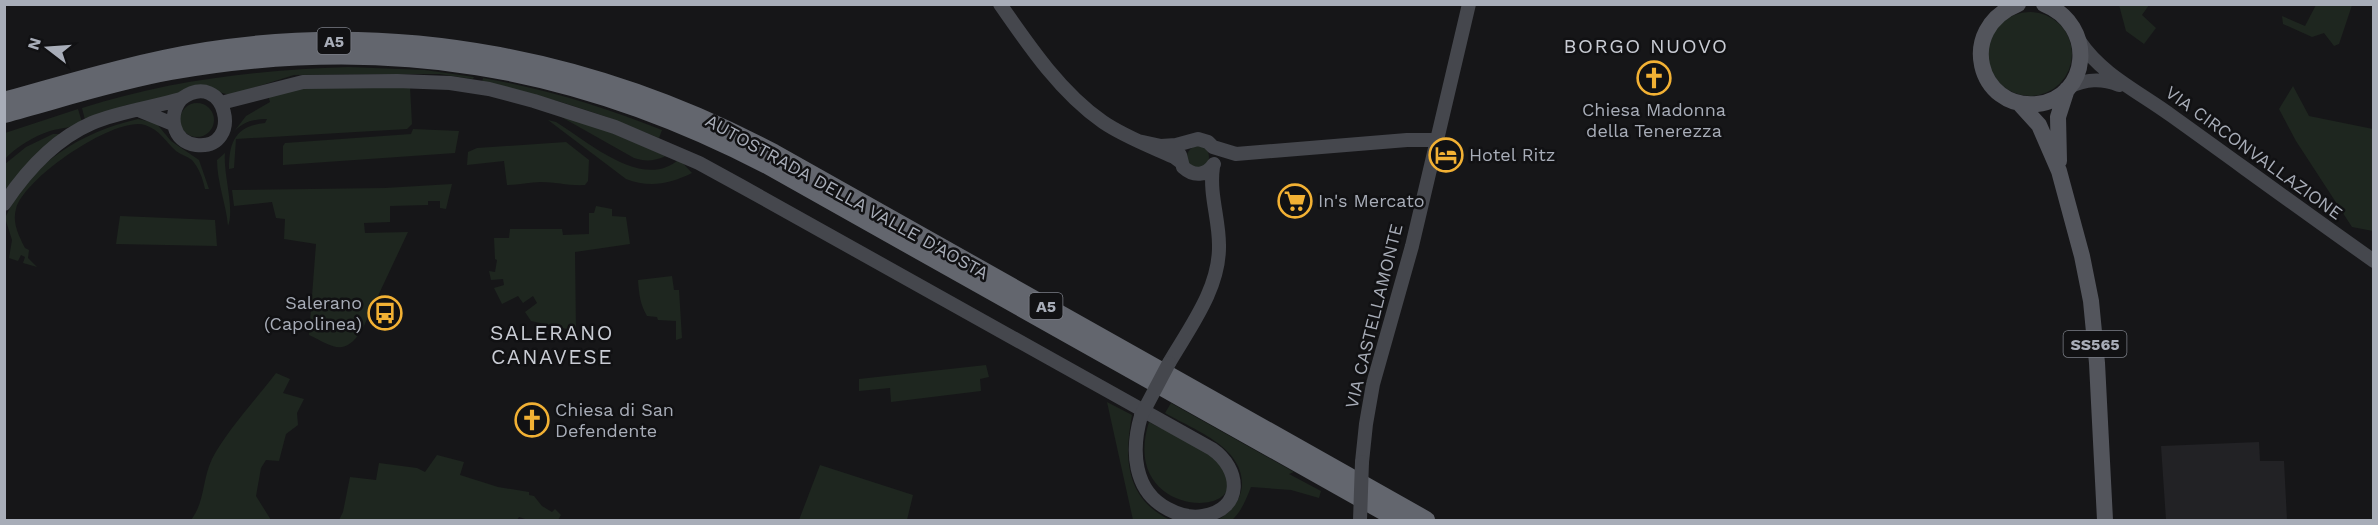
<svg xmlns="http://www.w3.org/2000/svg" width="2378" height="525" viewBox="0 0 2378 525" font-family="'Work Sans',sans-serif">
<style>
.built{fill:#222225}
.green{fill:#1e261f}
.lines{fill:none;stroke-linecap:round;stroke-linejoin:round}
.secondary{stroke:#45474d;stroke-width:14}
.primary{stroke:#53555c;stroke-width:16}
.highway{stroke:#63666e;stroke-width:18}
.secondary-bridge{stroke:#45474d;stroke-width:14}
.labels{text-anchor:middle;stroke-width:5;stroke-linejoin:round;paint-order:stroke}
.shield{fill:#111113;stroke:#7b7e86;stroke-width:1.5}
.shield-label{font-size:16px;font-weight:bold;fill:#a8adb8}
.poi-label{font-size:18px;fill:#a8adb8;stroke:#111113;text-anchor:start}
.street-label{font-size:18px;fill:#a8adb8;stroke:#111113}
.neighbourhood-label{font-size:20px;letter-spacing:1.5px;fill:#c9ccd4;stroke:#111113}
.quarter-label{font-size:21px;letter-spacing:1.5px;fill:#c9ccd4;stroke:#111113}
</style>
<rect width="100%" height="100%" fill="#161618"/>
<path class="built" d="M2259,442l1,19h24l3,59h-121l-5,-74z"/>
<path class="green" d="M2119,5h30l-7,10 14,13 -12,16 -18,-13z
M2316,5h36l-13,39 -5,2 -10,-13 -12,4 -29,-13 -1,-8 23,10z
M1988 54a42 42 0 1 1 84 0a42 42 0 1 1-84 0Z
M348,67l77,3 49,7 -1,2 -34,-5h-35l-110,1 -64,20 -27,-7 -11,-1 -19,10 -47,8 -41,15 -3,-12c87,-28 175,-38 266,-41z
M483,78c63,11 121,29 179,52l-3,8 -52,-21 -46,-15 -79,-20z
M2293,86l16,30 64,13v102l-21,-4 -56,-86 -17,-32z
M305,87h105l2,37 -5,5 -171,10 -2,29 -5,1c0,-28 7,-43 36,-46l2,-4c-14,0 -25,3 -34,14l13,-17 24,-14 -2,-7z
M180 120a17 17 0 1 1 34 0a17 17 0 1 1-34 0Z
M78,109l4,13c-13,7 -19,5 -32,9 -16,5 -34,16 -45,28v-26z
M556,114l33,9 77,33c-12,5 -20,6 -32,2z
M138,119l18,4 15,18 28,19 10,29h-4c-2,-10 -6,-21 -13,-29 -5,-4 -11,-5 -16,-9 -11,-10 -16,-21 -31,-26 -30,-9 -121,53 -129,84 -4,14 3,27 9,39l4,2 -1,8 9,9 -14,-4 2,-6 -4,-2 -3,6 -9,-3 3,-18 -7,-22c25,-55 76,-86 133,-99z
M548,120l8,2c31,19 88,70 123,37l13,14c-22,11 -43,15 -66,6z
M413,129l46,2 -4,22 -172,12v-19l2,-3 126,-9z
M53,134h8l-26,21 -30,37v-28l21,-17z
M566,142l23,18 -1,21 -3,4c-16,1 -29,-3 -44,-3 -11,0 -23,3 -34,3l-3,-24 -37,4 1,-13 9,-4z
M1187 157a11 11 0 1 1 22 0a11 11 0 1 1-22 0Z
M225,153c-2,21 10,55 3,73 -2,-22 -11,-44 -11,-66z
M452,184l-6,25 -6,-1v-7h-12v4l-38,1v16l-26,1 1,10 43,-1 -46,98c-18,27 -28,17 -53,5l7,-91 -32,-5 1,-20 -9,-1 -4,-16 -38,4 -2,-16 153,-2z
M596,206l16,3v7l14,1 4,27 -55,8 1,79 -45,-10 -6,-9 12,-9 -4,-7 -10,7 -5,-7 -16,8 -8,-16 10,-3 -1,-6 -12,1 -2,-9 6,1 2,-12 -2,-1 -1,-21h15l1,-9h52l1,6 26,-1v-21h5z
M120,216l95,4 2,26 -101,-2z
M672,276l2,14h5l3,48 -6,2v-19l-18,-1 -1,-3 -10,-1c-7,-12 -8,-22 -9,-36z
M986,365l3,12 -9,2 1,12 -90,11 -1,-14 -31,3v-12z
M276,373l14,6 -7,14 21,6 -7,14 1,12 -12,9 -7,27 -13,-1 -5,8 -5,28 15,24h-80c14,-18 11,-40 21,-61 13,-26 45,-61 64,-86z
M1107,402l25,13c-8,43 -7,83 38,105h-37z
M1171,403l123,69 -5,2 32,17 -2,7 -28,-8 -40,-3c-5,12 -9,24 -19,33h-14c13,-9 24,-20 24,-37 0,-37 -50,-54 -77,-70z
M1149,422c18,10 55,25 68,39 54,59 -101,64 -68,-39z
M437,455l27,7 -4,13 38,12 31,5v3l5,1 8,10 10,6 3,-3 6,6 -3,5h-30l-9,-3 -2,3h-178l4,-8 7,-35 26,3 3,-17 38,5 8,4z
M820,465l93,30 -6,25h-108z"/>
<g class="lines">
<path class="secondary" d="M1000,4c29,42 61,89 103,118 22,15 47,24 71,35l8,6
M2080,42c22,33 61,51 92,74 67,48 134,97 202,145
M2069,87c17,-8 32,-9 50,-2
M221,103l82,-21 94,-1 53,2 39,6 45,12 81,26 84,36 42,23 471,263c29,20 32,60 -9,67 -12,2 -24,-1 -35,-7 -35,-18 -37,-59 -27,-93
M141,111l32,13
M1138,141l23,5 15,-1 22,-6 10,3 5,5 23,7 171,-14h29
M1180,155l3,12c11,10 23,9 31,-3
M4,204c22,-33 51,-65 88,-81 26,-11 62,-16 89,-24 45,-33 64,52 15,46 -24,-3 -28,-30 -15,-46
M1169,363c21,-36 51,-75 50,-118 0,-27 -10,-51 -6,-78
M1362,462l4,-38 7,-40 39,-138 57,-242"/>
<path class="primary" d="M2018,4c-62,25 -40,106 19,100 53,-6 60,-79 7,-100
M2019,103l20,22 20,46 23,85 9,45 6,62 8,157
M2059,161l-1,-44 9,-28"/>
<path class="highway" d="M4,101c68,-19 134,-39 203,-50 196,-31 393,10 567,102l652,367
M4,114c56,-15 111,-33 167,-43 214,-38 404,-6 596,94l632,355"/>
<path class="secondary-bridge" d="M1141,416l28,-53
M1360,520l2,-58"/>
</g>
<defs>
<g id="church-ring" transform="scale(1.725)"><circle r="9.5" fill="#111113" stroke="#f2b134" stroke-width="1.5"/><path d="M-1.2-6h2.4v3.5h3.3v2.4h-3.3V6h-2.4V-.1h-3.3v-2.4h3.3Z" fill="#f2b134"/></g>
<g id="hotel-ring" transform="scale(1.725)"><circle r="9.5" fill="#111113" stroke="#f2b134" stroke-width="1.5"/><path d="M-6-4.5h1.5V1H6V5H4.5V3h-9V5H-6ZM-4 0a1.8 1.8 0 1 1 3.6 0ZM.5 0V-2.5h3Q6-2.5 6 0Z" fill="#f2b134"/></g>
<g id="supermarket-ring" transform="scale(1.725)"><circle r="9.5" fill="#111113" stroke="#f2b134" stroke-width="1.5"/><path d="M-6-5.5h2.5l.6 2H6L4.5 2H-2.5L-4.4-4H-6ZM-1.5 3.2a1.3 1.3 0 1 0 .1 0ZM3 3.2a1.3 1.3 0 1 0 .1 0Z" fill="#f2b134"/></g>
<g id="bus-ring" transform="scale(1.725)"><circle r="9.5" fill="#111113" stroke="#f2b134" stroke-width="1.5"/><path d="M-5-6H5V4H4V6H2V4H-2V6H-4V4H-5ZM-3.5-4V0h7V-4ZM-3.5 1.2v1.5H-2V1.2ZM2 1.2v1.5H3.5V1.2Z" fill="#f2b134"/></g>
</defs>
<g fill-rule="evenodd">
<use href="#church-ring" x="1654" y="78"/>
<use href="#hotel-ring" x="1446" y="155"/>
<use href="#supermarket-ring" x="1295" y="201"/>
<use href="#bus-ring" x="385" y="313"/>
<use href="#church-ring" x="532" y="420"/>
</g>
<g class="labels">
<g class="shield">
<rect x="317.5" y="28" width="33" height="26" rx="4.5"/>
<rect x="1029.5" y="293" width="33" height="26" rx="4.5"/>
<rect x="2063.5" y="331" width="63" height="26" rx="4.5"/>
</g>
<g class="shield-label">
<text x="334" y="47">A5</text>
<text x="1046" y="312">A5</text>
<text x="2095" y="350">SS565</text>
</g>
<g class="poi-label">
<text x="1654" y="116" text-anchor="middle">Chiesa Madonna<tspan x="1654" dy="21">della Tenerezza</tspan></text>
<text x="1469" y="161">Hotel Ritz</text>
<text x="1318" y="207">In's Mercato</text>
<text x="362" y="309" text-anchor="end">Salerano<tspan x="362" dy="21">(Capolinea)</tspan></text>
<text x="555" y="416">Chiesa di San<tspan x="555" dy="21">Defendente</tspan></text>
</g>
<g class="street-label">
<text transform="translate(2254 153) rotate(36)" y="6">VIA CIRCONVALLAZIONE</text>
<text transform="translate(847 197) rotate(29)" y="6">AUTOSTRADA DELLA VALLE D'AOSTA</text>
<text transform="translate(1374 316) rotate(-76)" y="6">VIA CASTELLAMONTE</text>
</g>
<g class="neighbourhood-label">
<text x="1646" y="53">BORGO NUOVO</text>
</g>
<g class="quarter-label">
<text x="552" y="340">SALERANO<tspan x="552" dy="24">CANAVESE</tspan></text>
</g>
</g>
<rect width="2378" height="525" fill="none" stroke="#a8adb8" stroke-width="12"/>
<g transform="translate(48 48) rotate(287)" stroke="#111113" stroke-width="4.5" paint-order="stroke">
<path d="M0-4.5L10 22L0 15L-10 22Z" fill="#a8adb8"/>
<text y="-9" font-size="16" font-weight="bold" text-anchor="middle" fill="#a8adb8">N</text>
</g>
</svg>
